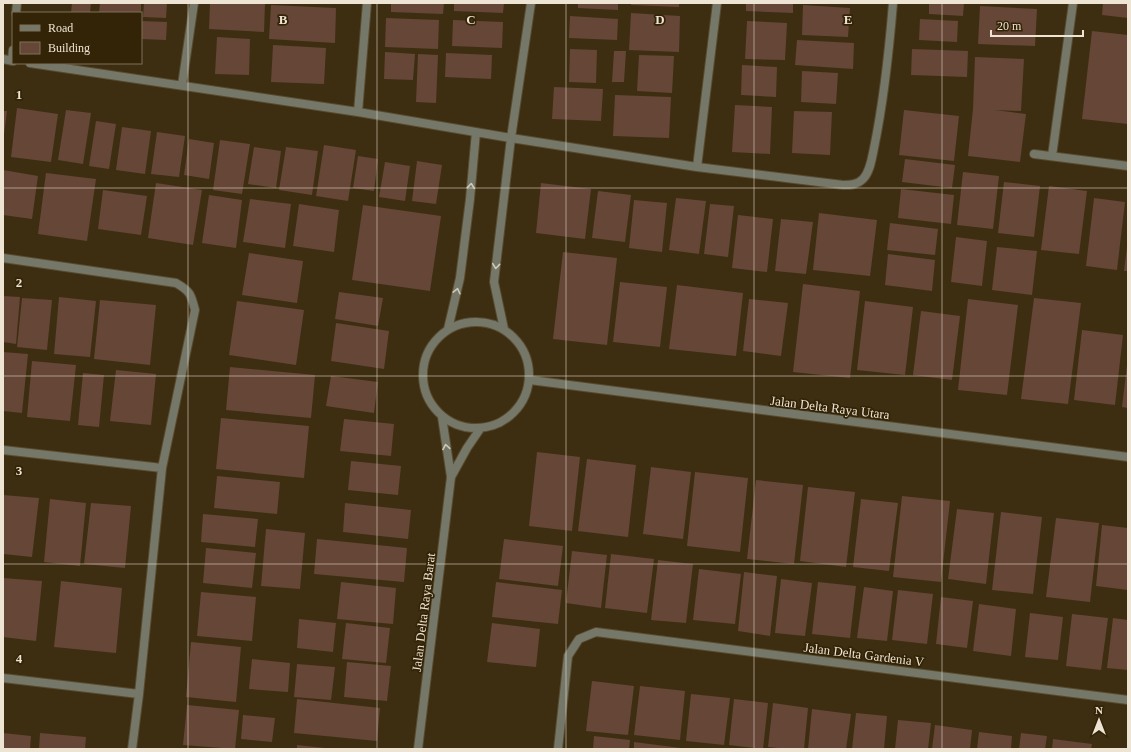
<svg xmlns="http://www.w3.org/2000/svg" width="1131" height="752" viewBox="0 0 1131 752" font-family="'Times New Roman',serif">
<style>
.building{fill:#654637}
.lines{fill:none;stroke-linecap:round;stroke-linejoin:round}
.minor-casing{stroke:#594b30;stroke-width:10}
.minor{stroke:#757869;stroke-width:8}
.oneway{stroke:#d0c9b9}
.grid{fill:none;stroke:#eee4d4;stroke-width:1;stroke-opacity:0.55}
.labels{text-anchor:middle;stroke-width:3.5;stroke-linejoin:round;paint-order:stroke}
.street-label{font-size:13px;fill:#eee4d4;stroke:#332407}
.grid-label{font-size:13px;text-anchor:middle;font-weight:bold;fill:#eee4d4;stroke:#332407;stroke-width:3.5;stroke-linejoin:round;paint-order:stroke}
</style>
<rect width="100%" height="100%" fill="#3d2e11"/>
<path class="building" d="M72,3h19l-1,10h-19z
M100,3h41v10h-42z
M144,3h23l-1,15 -23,-1z
M210,3l55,1 -1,28 -55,-3z
M391,3h53l-1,11 -52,-2z
M454,3h50l-1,10 -49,-2z
M578,3h40v7l-40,-2z
M631,3h48v4l-48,-2z
M746,3h47v10l-47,-2z
M929,3h35l-1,13 -34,-2z
M1103,3h25v15l-26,-3z
M271,5l65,3 -1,35 -66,-4z
M803,5l47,3 -2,29 -46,-2z
M980,6l57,3 -2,37 -57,-2z
M631,13l49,3 -1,36 -50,-2z
M570,16l48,3 -1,21 -48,-2z
M386,18l53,2 -1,29 -53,-2z
M920,19l38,2 -1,21 -38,-2z
M453,20l50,2 -1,26 -50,-2z
M141,21l26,1 -1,18 -25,-1z
M747,21l40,2 -2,37 -40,-1z
M1092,31l36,4v89l-46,-5z
M217,37l33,2 -1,36 -34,-1z
M797,40l57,3 -1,26 -58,-4z
M273,45l53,3 -2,36 -53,-2z
M570,49l27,1 -1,33 -27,-1z
M912,49l56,2 -1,26 -56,-2z
M614,51h12l-2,31h-12z
M385,52l30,2 -2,26 -29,-1z
M446,53l46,2 -1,24 -46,-2z
M418,54l20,1 -2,48 -20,-1z
M639,55l35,1 -2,37 -35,-2z
M975,57l49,2 -3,52 -26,-1 31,4 -6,48 -52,-6 5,-47z
M742,65l35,2 -1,30 -35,-2z
M802,71l36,2 -2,31 -35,-2z
M554,87l49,2 -2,32 -49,-2z
M615,95l56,2 -2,41 -56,-2z
M735,105l37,2 -2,47 -38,-2z
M17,108l41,6 -7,48 -40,-5z
M66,110l25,3 -8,51 -25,-4z
M904,110l55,6 -5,45 -55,-6z
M3,111h4l-3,23h-1z
M794,111l38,1 -2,43 -38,-2z
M96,121l20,3 -7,45 -20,-3z
M122,127l29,4 -6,43 -29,-4z
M157,132l28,4 -6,41 -28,-3z
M189,139l25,4 -5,36 -25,-4z
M220,140l30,4 -8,50 -29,-4z
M324,145l32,5 -8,51 -32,-5z
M254,147l27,4 -5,37 -28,-4z
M286,147l32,4 -6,44 -33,-5z
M358,156l20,3 -4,32 -21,-3z
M905,159l50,6 -3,23 -50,-6z
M417,161l25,4 -6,39 -24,-3z
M385,162l25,4 -5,35 -26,-4z
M3,170l35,6 -6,43 -29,-4z
M963,172l36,4 -6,53 -36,-4z
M46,173l50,6 -9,62 -49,-7z
M1004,182l36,4 -6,51 -36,-4z
M156,183l46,7 -9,55 -45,-7z
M541,183l50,6 -6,50 -49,-6z
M1049,186l38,5 -8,63 -38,-4z
M901,189l53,6 -3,29 -53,-6z
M103,190l44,6 -6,39 -43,-6z
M598,191l33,4 -6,47 -33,-4z
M209,195l33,5 -6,48 -34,-5z
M676,198l30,3 -7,53 -30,-4z
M1094,198l31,4 -8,68 -31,-4z
M250,199l41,5 -6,44 -42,-6z
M634,200l33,3 -5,49 -33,-4z
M299,204l40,6 -5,42 -41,-6z
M710,204l24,2 -6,51 -24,-3z
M363,205l78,11 -11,75 -78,-11z
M819,213l58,7 -7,56 -57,-6z
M738,215l35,4 -6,53 -35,-4z
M781,219l32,3 -7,52 -31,-3z
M890,223l48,6 -3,26 -48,-5z
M956,237l31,4 -5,45 -31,-4z
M997,247l40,4 -5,44 -40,-5z
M1127,247h1v24h-4z
M563,252l54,6 -10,87 -54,-6z
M249,253l54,8 -6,42 -55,-8z
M888,254l47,6 -3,31 -47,-6z
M620,282l47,5 -7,60 -47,-5z
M803,284l57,7 -10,87 -57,-6z
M677,285l66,8 -7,63 -67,-7z
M339,292l44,6 -5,28 -43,-7z
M3,296l17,1 -4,47 -13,-2z
M59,297l37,4 -6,56 -36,-3z
M22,298l30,2 -5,50 -30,-3z
M1034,298l47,5 -13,101 -47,-5z
M749,299l39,4 -7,53 -38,-5z
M968,299l50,6 -11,90 -49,-5z
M100,300l56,5 -6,60 -56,-6z
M237,301l67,9 -8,55 -67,-10z
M865,301l48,6 -8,68 -48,-5z
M921,311l39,5 -8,64 -39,-5z
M336,323l53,8 -5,38 -53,-8z
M1082,330l41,5 -8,70 -41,-5z
M3,352l25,2 -6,59 -19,-2z
M32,361l44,4 -6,56 -43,-4z
M1127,365h1v43l-6,-1z
M230,367l85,8 -4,43 -85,-8z
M116,370l40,4 -5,51 -41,-4z
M83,373l21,2 -5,52 -21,-2z
M331,376l47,6 -4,31 -48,-7z
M221,418l88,8 -5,52 -88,-9z
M344,419l50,5 -3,32 -51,-5z
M537,452l43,5 -8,74 -43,-5z
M587,459l49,6 -8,72 -50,-6z
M351,461l50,5 -3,29 -50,-5z
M651,467l40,5 -8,67 -40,-5z
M695,472l53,6 -8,74 -53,-6z
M217,476l63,6 -3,32 -63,-6z
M756,480l47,5 -9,79 -47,-5z
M808,487l47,5 -9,75 -46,-6z
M3,495l36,3 -7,59 -29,-3z
M902,496l48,5 -9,81 -48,-5z
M50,499l36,4 -6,63 -36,-4z
M861,499l37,4 -9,68 -36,-4z
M91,503l40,3 -6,62 -41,-4z
M345,503l66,7 -3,29 -65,-7z
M957,509l37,4 -8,71 -38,-5z
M1001,512l41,5 -9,77 -41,-4z
M203,514l55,5 -3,28 -54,-5z
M1056,518l43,5 -9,79 -44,-5z
M1102,525l26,3v62l-32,-4z
M266,529l39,4 -5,56 -39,-3z
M317,539l90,9 -3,34 -90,-8z
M504,539l59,7 -5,40 -59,-7z
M206,548l50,5 -4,35 -49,-5z
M572,551l35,4 -6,53 -35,-5z
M611,554l43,5 -7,54 -42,-5z
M658,560l35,4 -7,59 -35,-3z
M699,569l42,5 -6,50 -42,-4z
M744,572l33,4 -7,60 -32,-5z
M3,578l39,3 -6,60 -33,-4z
M781,579l31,4 -7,53 -30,-3z
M61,581l61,7 -6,65 -62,-6z
M341,582l55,6 -3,36 -56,-5z
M496,582l66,8 -4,34 -66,-7z
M818,582l38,4 -6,52 -38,-4z
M864,587l29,4 -6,50 -30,-3z
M898,590l35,4 -6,50 -35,-4z
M201,592l55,5 -4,44 -55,-5z
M941,597l32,4 -6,47 -31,-4z
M979,604l37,5 -5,47 -38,-5z
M1030,613l33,4 -5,43 -33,-3z
M1072,614l36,4 -7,52 -35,-4z
M1113,618l15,2v50l-21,-2z
M299,619l37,4 -3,29 -36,-4z
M346,623l44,5 -4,35 -44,-4z
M492,623l48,6 -4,38 -49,-5z
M191,642l50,5 -5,55 -50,-5z
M252,659l38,4 -2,29 -39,-3z
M347,662l44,4 -4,35 -43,-4z
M297,664l38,3 -4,33 -37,-3z
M592,681l42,5 -6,49 -42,-4z
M640,686l45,5 -5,49 -46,-5z
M691,694l39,4 -6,47 -38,-4z
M297,699l83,9 -3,33 -83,-8z
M734,699l34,4 -5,46 -34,-4z
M773,703l35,5 -4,41h-17l-19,-2z
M187,705l52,5 -4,39 -52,-4z
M812,709l39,5 -5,35h-38z
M856,713l31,3 -3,33h-32z
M243,715l32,3 -3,24 -31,-3z
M898,720l33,3 -3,26h-33z
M935,725l37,5 -2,19h-38z
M979,732l33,4 -1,13h-34z
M3,733l28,3 -1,13h-27z
M40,733l46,4 -1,12h-46z
M1021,733l26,3 -2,13h-26z
M594,736l36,4 -1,9h-36z
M1053,739l39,5 -1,5h-39z
M634,742l47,6v1h-47z
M297,745l28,3v1h-28z"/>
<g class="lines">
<g class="minor-casing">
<path id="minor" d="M16,13l1,-10
M3,59l10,2
M12,60l1,-10
M30,63l328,49 153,26 186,29 146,18c7,0 14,0 20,-6 7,-7 9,-21 11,-31 10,-48 15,-96 19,-145
M182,85l12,-82
M358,112l9,-109
M1034,154l94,12
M1052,156l21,-153
M697,167l20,-164
M3,258l173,25c14,8 15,11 19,27l-33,158 -23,226 -7,55
M423 375a53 53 0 1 1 106 0a53 53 0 1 1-106 0Z
M448,329l12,-51 10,-79 6,-67
M504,329l-10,-47 17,-144 20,-135
M530,380l598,77
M3,450l159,18
M451,477l16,-29 13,-19
M3,678l136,16
M418,749l33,-272 -9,-60
M558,749l10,-93 11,-17 17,-7 532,68"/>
</g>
<use href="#minor" class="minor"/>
</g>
<defs><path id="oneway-chevron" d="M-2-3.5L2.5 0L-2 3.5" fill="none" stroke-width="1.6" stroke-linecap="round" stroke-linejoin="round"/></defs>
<g class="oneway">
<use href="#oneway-chevron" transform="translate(471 186) rotate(-84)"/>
<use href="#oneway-chevron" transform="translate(496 266) rotate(96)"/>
<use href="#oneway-chevron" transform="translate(457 291) rotate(-77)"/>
<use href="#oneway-chevron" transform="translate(446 447) rotate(-99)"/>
</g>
<path class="grid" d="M188,3v746M377,3v746M566,3v746M754,3v746M942,3v746M3,188h1125M3,376h1125M3,564h1125"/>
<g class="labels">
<g class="street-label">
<text transform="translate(830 407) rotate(7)" y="5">Jalan Delta Raya Utara</text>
<text transform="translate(423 612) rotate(-83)" y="5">Jalan Delta Raya Barat</text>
<text transform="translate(864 654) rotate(7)" y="5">Jalan Delta Gardenia V</text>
</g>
</g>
<g class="grid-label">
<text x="283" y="24">B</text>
<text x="471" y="24">C</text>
<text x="660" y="24">D</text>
<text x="848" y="24">E</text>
<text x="19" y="99">1</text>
<text x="19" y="287">2</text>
<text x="19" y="475">3</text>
<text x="19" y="663">4</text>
</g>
<rect width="1131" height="752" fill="none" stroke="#eee4d4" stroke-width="8"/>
<rect x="12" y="12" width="130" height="52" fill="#332407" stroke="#7e7159"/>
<rect x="20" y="25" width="20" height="6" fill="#757869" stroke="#7e7159"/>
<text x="48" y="32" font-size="12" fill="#eee4d4">Road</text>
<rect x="20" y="42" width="20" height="12" fill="#654637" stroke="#7e7159"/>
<text x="48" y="52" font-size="12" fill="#eee4d4">Building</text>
<g transform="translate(1099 720)" stroke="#332407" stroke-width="3" paint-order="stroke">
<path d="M0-3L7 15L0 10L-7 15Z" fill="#eee4d4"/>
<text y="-6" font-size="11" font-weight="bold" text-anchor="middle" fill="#eee4d4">N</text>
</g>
<path d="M991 30v6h92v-6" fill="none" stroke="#eee4d4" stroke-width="2"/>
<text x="997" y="30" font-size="12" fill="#eee4d4" stroke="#332407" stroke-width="3" paint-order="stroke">20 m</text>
</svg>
